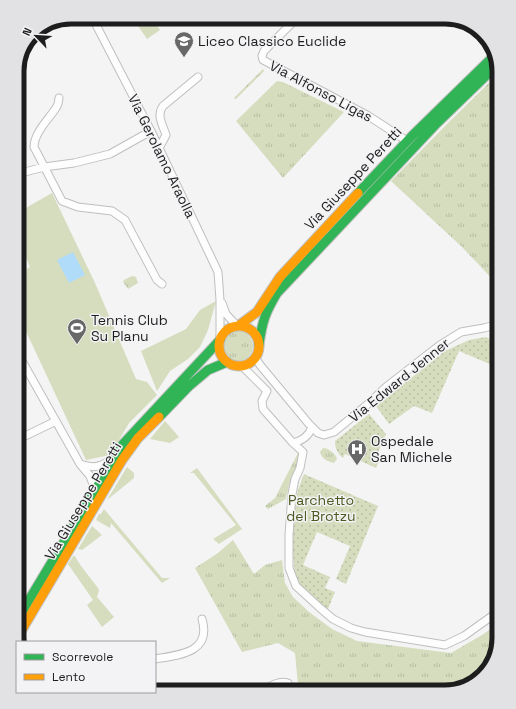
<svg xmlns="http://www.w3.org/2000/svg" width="516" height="709" viewBox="0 0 516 709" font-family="'Space Grotesk',sans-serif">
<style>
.grass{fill:url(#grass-tufts)}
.park{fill:url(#park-dots)}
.garden{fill:#d5ddbe}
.water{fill:#b0dcf9}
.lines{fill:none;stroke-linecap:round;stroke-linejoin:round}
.street-casing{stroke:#bfbfbf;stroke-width:9}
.fast-casing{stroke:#bfbfbf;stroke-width:11}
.slow-casing{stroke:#bfbfbf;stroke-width:11}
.street{stroke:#fdfdfd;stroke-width:7}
.fast{stroke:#30b455;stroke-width:9}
.slow{stroke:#ff9f0a;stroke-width:9}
.labels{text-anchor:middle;stroke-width:3;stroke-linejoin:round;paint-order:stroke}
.poi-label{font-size:14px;fill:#1d1d1e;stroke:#f3f3f5;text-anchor:start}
.street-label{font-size:14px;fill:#1d1d1e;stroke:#f3f3f5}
.park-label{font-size:14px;fill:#4c591f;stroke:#f3f3f5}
.rim{fill:none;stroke:#1d1d1e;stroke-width:5}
</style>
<defs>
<pattern id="grass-tufts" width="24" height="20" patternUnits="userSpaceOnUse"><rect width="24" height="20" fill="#d5ddbe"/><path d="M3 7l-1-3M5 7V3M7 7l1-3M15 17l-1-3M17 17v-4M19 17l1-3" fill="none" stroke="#b6bda3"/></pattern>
<pattern id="park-dots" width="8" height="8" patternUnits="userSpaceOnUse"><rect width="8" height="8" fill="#d5ddbe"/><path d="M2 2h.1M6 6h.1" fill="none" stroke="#b6bda3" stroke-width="1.8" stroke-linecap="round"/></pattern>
</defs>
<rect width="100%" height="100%" fill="#f4f4f4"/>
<path class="grass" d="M268,17h19l-8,9z
M263,69l1,2 -28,28h-2l1,-2z
M499,73v213l-37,-39 -71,-66 55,-56z
M277,81l6,1 61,30 -61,66 -47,-57z
M132,276l4,1 2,6 -10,6 -5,-7 1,-2z
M223 346a15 15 0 1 1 30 0a15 15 0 1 1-30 0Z
M323,448c6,0 13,6 14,11l-3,4c-7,-2 -12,-4 -14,-11z
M298,453l2,4v5l-11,23 -3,14 -18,10 -3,-3 10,-8z
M233,540l21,34 11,-9 17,-5 3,23 8,14 16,15 23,17 25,12 94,12 31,-18 17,-12v15l-7,27 -20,20 -27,7h-154l5,-3 2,-4 -3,-32 -17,-10 -36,9 -47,-84 23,-15z"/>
<path class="park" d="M486,337l7,4 6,6v21l-40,-17 -27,62 -18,-7 -25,18 -13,-18 69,-55 24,-11z
M369,414l17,20 -10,23 4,2 -4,9 -31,-14 -2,4c-6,-5 -8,-10 -8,-17z
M304,474l74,32 -32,78 -10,-5 14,-33 -33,-14 -14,33 27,12 -5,11 10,4 -7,17c-11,-6 -25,-16 -30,-27 -8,-16 -5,-66 -2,-85 2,-8 5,-15 8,-23z"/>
<path class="garden" d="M132,17h19l9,13 -13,9z
M52,193l43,90 41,96 11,3 10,13 -28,28 -19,32 -24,5 -69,-148v-38l13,-7 -13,-30v-24z
M216,301l-8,29 -8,17 -12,12 -18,12 -13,20 -16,-40 45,-22 14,-19z
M165,421l14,16 -9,6 -20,-4z
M127,467l7,6v5l-27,22z
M197,468l45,61 -23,15 -6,-5 23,-14 -42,-52h-4z
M104,509l58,69h8l-8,5 -51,-60 -1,5 -14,-8 3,-6h2z
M92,526l10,9 -20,15 -4,-1z
M74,555l7,11 17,22 1,2 -2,7 17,20 -12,10 -15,-22 6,-5 -25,-36z"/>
<path class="water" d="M73,252l12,23 -16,8 -12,-23z"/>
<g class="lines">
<g class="street-casing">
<path id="street" d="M92,17l59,114 67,141 2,28v40
M298,17l-34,34 -2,5 1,4 104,55 40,26
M59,98l-1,6 -2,4c-8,12 -22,25 -22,39l28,54 16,6 34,4 13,9 32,60 5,4
M159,148l7,-13c-3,-10 -10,-19 -3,-29l35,-29
M17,174l27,-7 30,-4 36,-9 41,-23
M222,303l4,11 11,12
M17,352l63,112 10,12 5,14
M255,357l5,8 49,59 9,9 6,2 10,-3 34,-28 18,-17 54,-42 21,-13 23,-4 15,-4
M242,366l25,25 -5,10 1,8 30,34 10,9 -3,16 -5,11 -3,15 -3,41v33l7,18 24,22 13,11 18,9 14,4 80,13 19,-9 35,-25
M17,440l39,-19
M293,443c8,-2 16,-7 19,-16
M80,464c14,5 21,3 33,-6
M155,659c24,-4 57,-6 47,-40
M261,692c8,-5 17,-12 27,-9"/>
</g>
<g class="fast-casing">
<path id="fast" d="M358,193l54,-57 83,-81
M259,345c3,-23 6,-32 18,-52l160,-170 60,-58
M159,417l30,-31 19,-16 19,-8
M17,620l106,-176 97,-104"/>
</g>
<g class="slow-casing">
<path id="slow" d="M238,326l19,-14 23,-35 78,-84
M219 346a20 20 0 1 1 40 0a20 20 0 1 1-40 0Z
M17,638l105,-178 16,-22 21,-21"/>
</g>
<use href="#street" class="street"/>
<use href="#fast" class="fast"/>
<use href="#slow" class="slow"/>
</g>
<defs>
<g id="school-pin" transform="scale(1)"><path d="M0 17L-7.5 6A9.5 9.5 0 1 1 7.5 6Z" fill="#686869" stroke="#f3f3f5"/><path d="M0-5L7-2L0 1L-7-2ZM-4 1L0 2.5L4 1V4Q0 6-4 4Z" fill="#fff"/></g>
<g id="stadium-pin" transform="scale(1)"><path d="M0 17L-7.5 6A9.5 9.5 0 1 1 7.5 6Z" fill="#686869" stroke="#f3f3f5"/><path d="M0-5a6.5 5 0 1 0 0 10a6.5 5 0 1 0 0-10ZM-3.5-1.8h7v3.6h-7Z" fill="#fff"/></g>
<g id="hospital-pin" transform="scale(1)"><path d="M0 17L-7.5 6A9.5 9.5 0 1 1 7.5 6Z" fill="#686869" stroke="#f3f3f5"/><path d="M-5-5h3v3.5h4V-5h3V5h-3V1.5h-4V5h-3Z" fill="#fff"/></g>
</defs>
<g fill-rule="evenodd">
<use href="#school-pin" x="184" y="41"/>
<use href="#stadium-pin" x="77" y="328"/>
<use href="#hospital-pin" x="357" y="449"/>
</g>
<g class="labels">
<g class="poi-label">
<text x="198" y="46">Liceo Classico Euclide</text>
<text x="91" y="325">Tennis Club<tspan x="91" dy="16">Su Planu</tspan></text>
<text x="371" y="446">Ospedale<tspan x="371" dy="16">San Michele</tspan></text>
</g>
<g class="street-label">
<text transform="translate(321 91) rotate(28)" y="5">Via Alfonso Ligas</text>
<text transform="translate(162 156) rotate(64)" y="5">Via Gerolamo Araolla</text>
<text transform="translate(353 178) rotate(-47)" y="5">Via Giuseppe Peretti</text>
<text transform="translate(399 380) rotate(-39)" y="5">Via Edward Jenner</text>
<text transform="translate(83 501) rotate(-59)" y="5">Via Giuseppe Peretti</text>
</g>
<g class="park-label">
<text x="321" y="505">Parchetto<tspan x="321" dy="16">del Brotzu</tspan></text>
</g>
</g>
<path d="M0 0H516V709H0ZM71 24H445A47 47 0 0 1 492 71V638A47 47 0 0 1 445 685H71A47 47 0 0 1 24 638V71A47 47 0 0 1 71 24Z" fill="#e2e2e4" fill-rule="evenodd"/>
<path class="rim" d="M71 24H445A47 47 0 0 1 492 71V638A47 47 0 0 1 445 685H71A47 47 0 0 1 24 638V71A47 47 0 0 1 71 24Z"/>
<rect x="16" y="641" width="140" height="52" fill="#f3f3f5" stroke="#9d9d9f"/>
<rect x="24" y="654" width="20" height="6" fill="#30b455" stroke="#9d9d9f"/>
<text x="52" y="661" font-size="12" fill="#1d1d1e">Scorrevole</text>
<rect x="24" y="674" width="20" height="6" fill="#ff9f0a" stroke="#9d9d9f"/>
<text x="52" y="681" font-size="12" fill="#1d1d1e">Lento</text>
<g transform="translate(36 36) rotate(295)" stroke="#f3f3f5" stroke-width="3" paint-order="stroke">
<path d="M0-3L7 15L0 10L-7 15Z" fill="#1d1d1e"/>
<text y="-6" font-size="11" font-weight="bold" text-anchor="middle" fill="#1d1d1e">N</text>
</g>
</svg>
